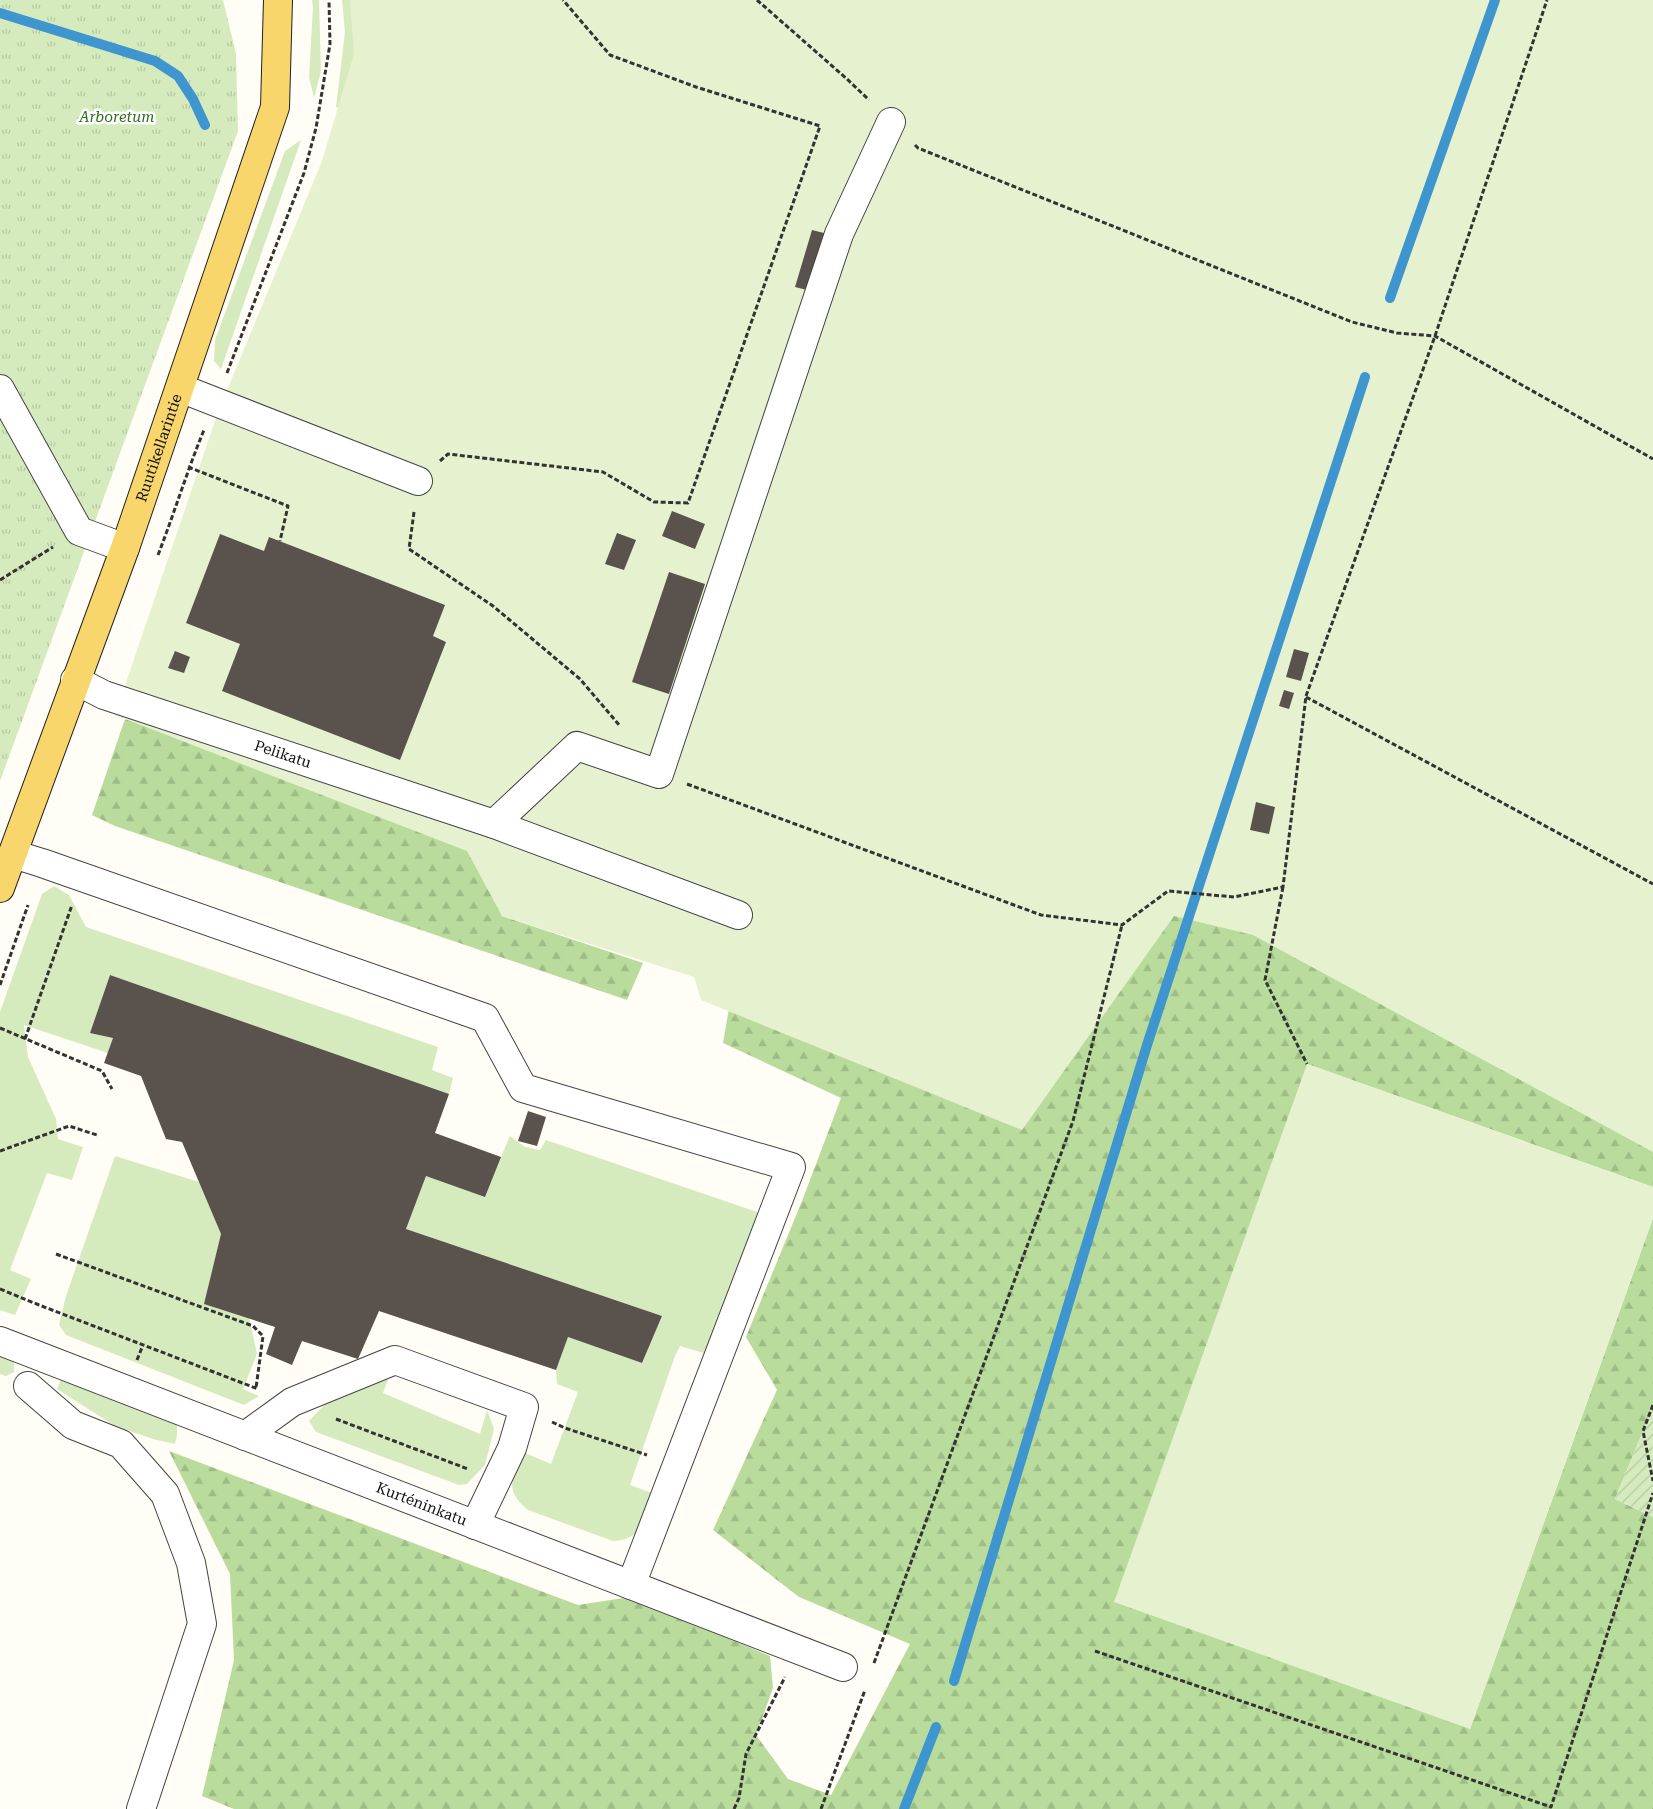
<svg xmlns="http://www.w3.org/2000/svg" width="1653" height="1809" viewBox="0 0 1653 1809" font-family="'Roboto Serif',serif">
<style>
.grass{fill:#d5ebbd}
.forest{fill:url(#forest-firs)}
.park{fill:url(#park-tufts)}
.garden{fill:url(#garden-furrows)}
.pitch{fill:#e6f2cf}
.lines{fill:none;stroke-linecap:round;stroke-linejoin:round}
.stream{stroke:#3f96cf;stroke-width:10}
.building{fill:#5a524d}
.minor-casing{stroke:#444;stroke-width:30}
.major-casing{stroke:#222;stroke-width:30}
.path{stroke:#333;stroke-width:3;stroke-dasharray:5 2.5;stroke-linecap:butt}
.minor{stroke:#fff;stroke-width:28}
.major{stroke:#f9d66b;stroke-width:28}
.labels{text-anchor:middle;stroke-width:5;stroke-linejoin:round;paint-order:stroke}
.park-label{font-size:15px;font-style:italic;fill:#2f6b1f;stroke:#fff}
.street-label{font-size:15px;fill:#111;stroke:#fff}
</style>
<defs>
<pattern id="forest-firs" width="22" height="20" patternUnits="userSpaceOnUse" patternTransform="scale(1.25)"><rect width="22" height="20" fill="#b9dc9c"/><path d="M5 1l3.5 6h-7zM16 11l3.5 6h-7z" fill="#9ebc85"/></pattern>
<pattern id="park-tufts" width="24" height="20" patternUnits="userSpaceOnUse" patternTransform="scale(1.25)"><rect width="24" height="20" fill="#d5ebbd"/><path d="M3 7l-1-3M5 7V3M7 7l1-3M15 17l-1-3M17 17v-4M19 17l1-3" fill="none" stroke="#b6c8a1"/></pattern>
<pattern id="garden-furrows" width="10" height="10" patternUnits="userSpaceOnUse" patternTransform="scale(1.25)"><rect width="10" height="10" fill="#d5ebbd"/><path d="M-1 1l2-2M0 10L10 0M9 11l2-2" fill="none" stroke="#b6c8a1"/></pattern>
</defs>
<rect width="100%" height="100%" fill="#fffdf5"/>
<path class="grass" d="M312,0h7l2,71 -7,27 -5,-21 4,-70z
M342,0h28l-18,111 -16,-4 9,-75z
M301,140l-80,229 -7,-8 1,-21 70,-189z
M54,886l15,9 17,32 352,120 -6,23 21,8 -4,16 -339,-119 -20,58 23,5 -5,15 -84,-28 4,32 28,62 2,20 25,8 -11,33 -25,-7 -37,97 21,9 -16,36 -15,-5v-298l42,-118z
M510,1136l15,11 15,3 6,-10 217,74 -53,141 -30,-9 -5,10 -45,129 25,9c-10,24 -12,46 -42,47l-85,-31c-25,-21 -16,-32 -3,-57l26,11 27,-72 -21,-8 -1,-14 12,-33 74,26 20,-47 -256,-87 20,-53 75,-19z
M115,1156l84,26 22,52 28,84 8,36 -14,35 16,7 -15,9 -178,-70 -7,-10 7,-29z
M0,1349l14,5v18l-8,4 -6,-2z
M390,1374l-7,19 97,41 7,-24 7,19 -9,36 -18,19 -8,1 -143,-53 -7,-11 18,-19z
M61,1379l116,42v14l-2,9 -22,-5 -38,-13 -58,-37z"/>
<path class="forest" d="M1247,603l406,548v36l-346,-123 163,665 183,-511v189l-38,92 38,18v292h-1419l-32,-13 32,-136 -4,-86 -61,-123 409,154 52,-8 140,59 3,32 -17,47 32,44 43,16 79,-151 -111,-47 -86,-67 64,-140 -31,-53 56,-136 39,-103 -118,-55 7,-40z
M125,719l342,115 35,82 141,47 -16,37 -512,-174 -23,-11z"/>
<path class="park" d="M0,0h223l13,54 2,77 -238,650z"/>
<path class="garden" d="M1653,1407v110l-38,-18z"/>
<path class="pitch" d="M350,0h1303v1152l-400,-217 -79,-19 -152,214 -321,-130 -7,-23 -192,-61 -35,-65 -352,-136 103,-303 104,-251 32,-107z
M1307,1064l346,123v31l-183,511 -356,-127z"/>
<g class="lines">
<path class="stream" d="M0,13l155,48 23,15 15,23 12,26
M1390,298l105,-298
M954,1681l193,-636 218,-668
M904,1809l32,-82"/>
</g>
<path class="building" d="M812,230l16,4 -17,57 -16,-4z
M672,511l33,13 -10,25 -33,-13z
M617,533l19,7 -12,30 -19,-6z
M220,534l44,17 5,-14 176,68 -12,31 13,6 -46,118 -178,-69 18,-47 -54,-21z
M669,572l36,12 -36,110 -37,-12z
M1294,649l15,4 -8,28 -15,-4z
M175,651l15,6 -6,16 -16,-5z
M1284,690l10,3 -5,16 -10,-3z
M1256,802l19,5 -6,27 -19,-4z
M110,975l339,119 -14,39 66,24 -16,40 -59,-21 -20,53 256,87 -20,47 -74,-26 -12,33 -177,-59 -21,48 -56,-18 -10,24 -26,-11 9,-27 -71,-23 17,-70 -39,-92 -16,-3 -25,-63 -37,-13 9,-25 -23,-5z
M528,1111l18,6 -9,29 -19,-5z"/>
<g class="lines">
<g class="minor-casing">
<g id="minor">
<path d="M180,388l238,93"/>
<path d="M0,389l79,142 46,17"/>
<path id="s1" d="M75,680l29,15 390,129 244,91"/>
<path d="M494,824l83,-78 82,28 180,-540 52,-112"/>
<path d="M13,854l29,9 443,155 38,70 268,79 -160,418"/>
<path id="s2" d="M0,1341l843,326"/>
<path d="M28,1386l45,39 48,19 44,50 26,69 11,61 -61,185"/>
<path d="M245,1436l47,-34 103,-42 129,47 -12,41 -37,77"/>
</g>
</g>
<g class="major-casing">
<g id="major">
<path id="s3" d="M0,888l125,-340 150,-441 3,-107"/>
</g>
</g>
<path class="path" d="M757,0l90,79 22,21
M915,145l3,3 434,174 45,11 38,3 218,123
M227,373l77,-200 12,-45 14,-84 -1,-44
M440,461l8,-7 155,18 51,30 34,1 132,-377 -124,-39 -86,-32 -47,-55
M188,467l100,39 -8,35
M414,512l-5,37 84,57 87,73 40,47
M158,555c16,-41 29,-84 46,-125
M0,580l53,-33
M1306,697l347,187
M687,784l354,131 81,10 46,-34 66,6 49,-10 23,-191 129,-360 112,-336
M1283,887l-18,93 42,84
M0,985l28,-80
M0,1028l102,43 10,18
M25,1039l47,-134
M0,1151l69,-25 28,9
M56,1254l197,72 10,10 -7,52
M0,1289l39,16 219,84
M137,1360l6,-15
M1653,1405l-10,26 10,50
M336,1419l132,50
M552,1422l13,6 82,27
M1095,1651l456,156 102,-314
M874,1663l199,-542 49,-196
M734,1809l5,-11 7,-44 39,-77
M821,1809l44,-119"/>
<use href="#minor" class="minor"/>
<use href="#major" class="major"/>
</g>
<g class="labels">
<g class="park-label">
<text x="117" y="122">Arboretum</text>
</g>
<g class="street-label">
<text dy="5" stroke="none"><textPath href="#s3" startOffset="468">Ruutikellarintie</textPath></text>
<text dy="5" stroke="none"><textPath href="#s1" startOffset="221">Pelikatu</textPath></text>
<text dy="5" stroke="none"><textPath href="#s2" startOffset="452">Kurténinkatu</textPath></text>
</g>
</g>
</svg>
